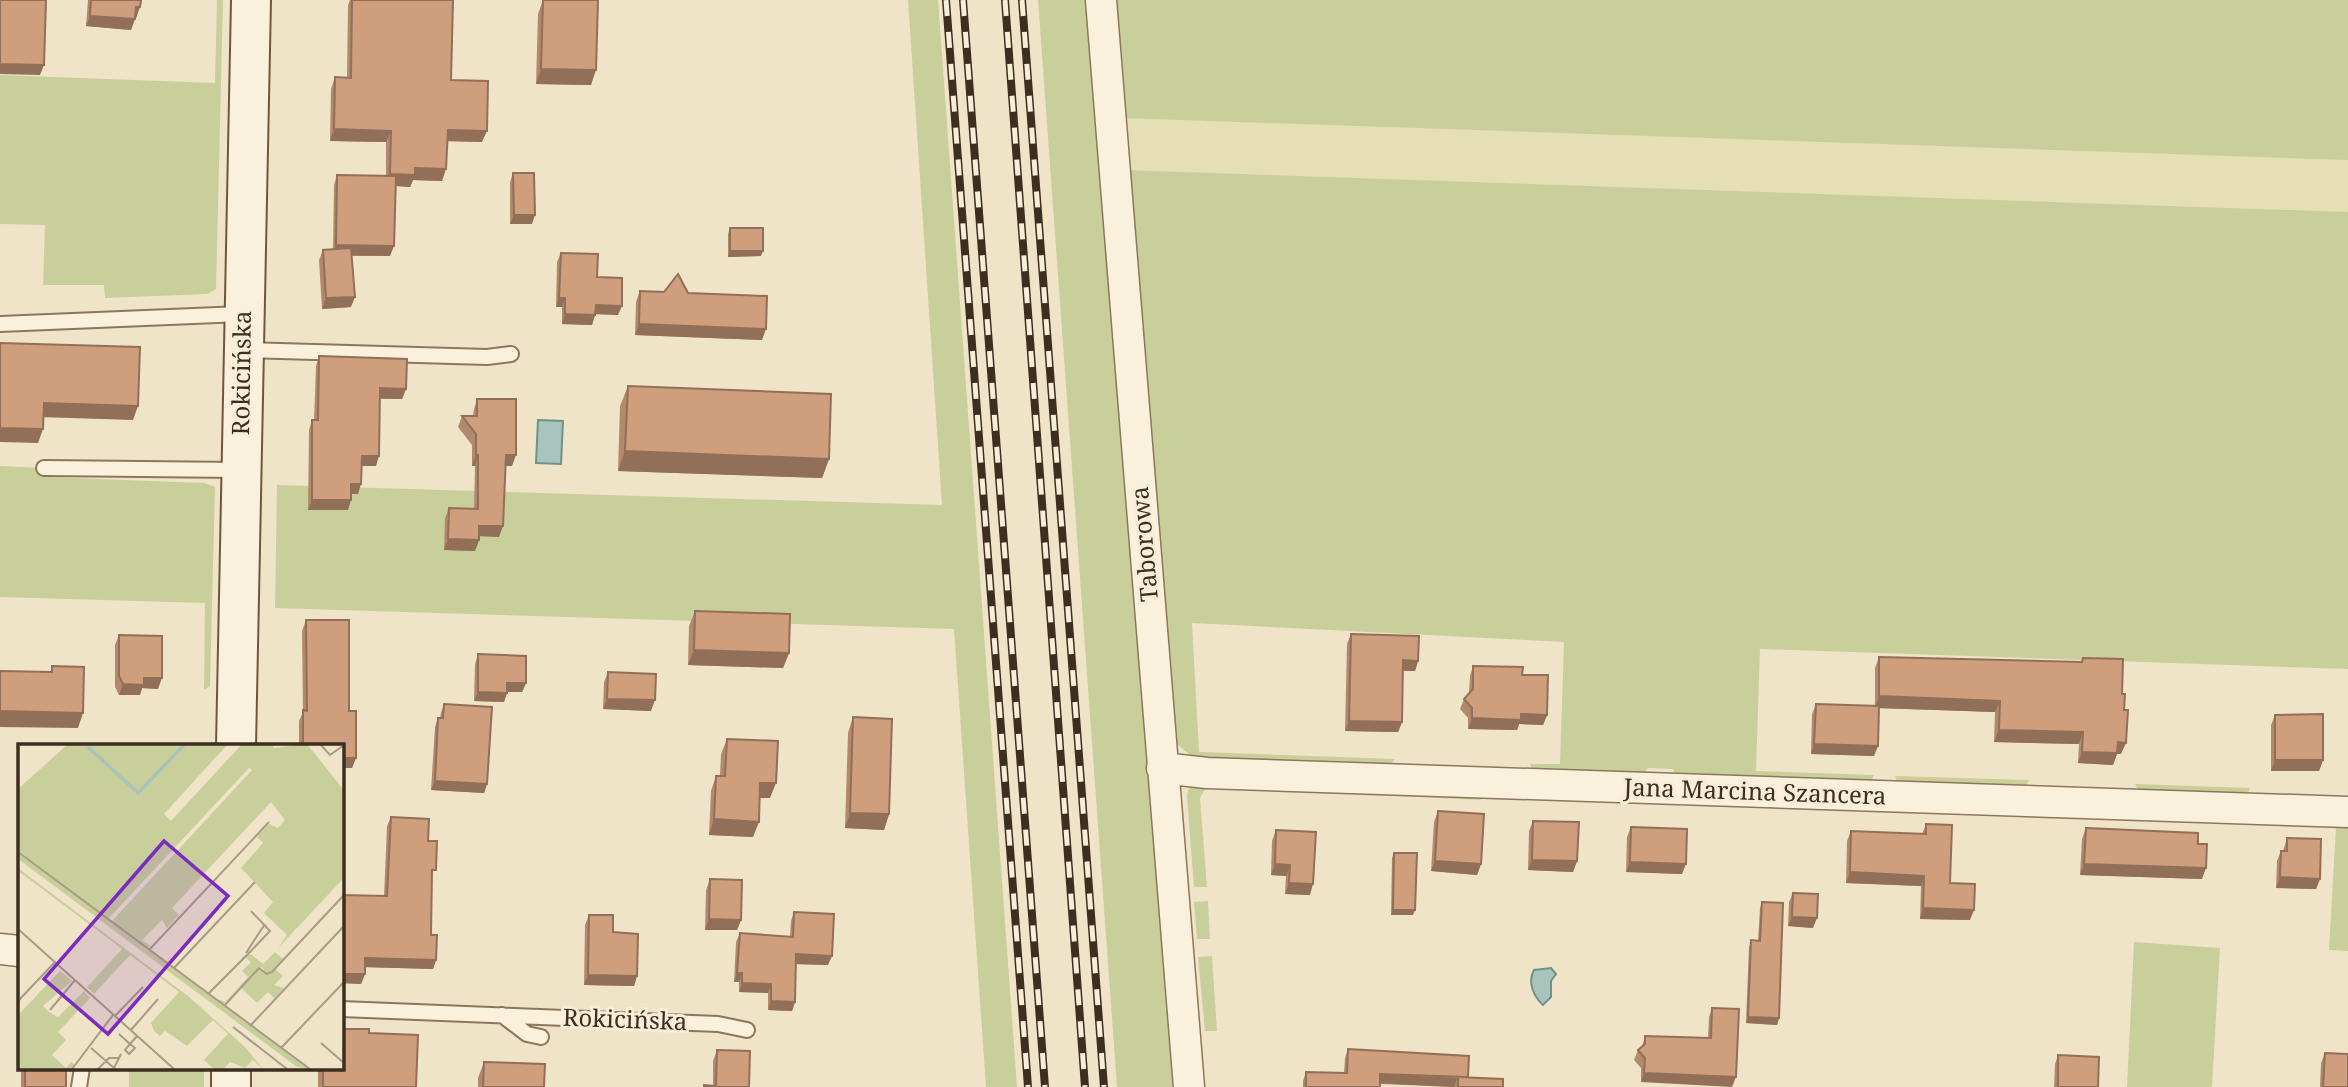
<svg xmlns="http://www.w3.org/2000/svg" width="2348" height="1087" viewBox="0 0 2348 1087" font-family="'Noto Serif',serif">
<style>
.farmland{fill:#e6deb5}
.green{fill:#c9cf9b}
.water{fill:#a9c4bc;stroke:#6f938a;stroke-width:2}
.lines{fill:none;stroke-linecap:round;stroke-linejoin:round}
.lane-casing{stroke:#8d765c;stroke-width:18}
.street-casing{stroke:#8d765c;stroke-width:33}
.secondary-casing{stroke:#6f573f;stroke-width:42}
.lane{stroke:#faf1dc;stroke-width:14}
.street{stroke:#faf1dc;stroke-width:30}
.secondary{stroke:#faf1dc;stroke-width:38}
.rail-casing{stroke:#3d2e20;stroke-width:8}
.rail{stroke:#f7eed8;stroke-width:5;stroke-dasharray:16;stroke-linecap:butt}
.wall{fill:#b2896c}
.shaded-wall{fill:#916f58}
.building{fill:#cf9f7d;stroke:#916f58;stroke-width:2}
.labels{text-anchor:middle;stroke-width:6;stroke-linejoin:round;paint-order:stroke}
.street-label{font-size:24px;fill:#3d2e20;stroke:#f7eed8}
.inset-river{fill:none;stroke:#a9c4bc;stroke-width:3.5}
.inset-road{fill:none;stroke:#a89b85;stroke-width:2}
.view{fill:#7b2cbf;fill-opacity:0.15;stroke:#7b2cbf;stroke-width:3.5}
.inset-edge{fill:none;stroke:#3d2e20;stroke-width:3.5}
</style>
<rect width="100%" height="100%" fill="#f0e4c8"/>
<path class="farmland" d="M1122,118l1226,41v53l-1222,-42z"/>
<path class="green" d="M217,0h6l-7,289 -8,5 -103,4 -1,-13h-61l2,-60 -45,-1v-149l215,8z
M908,0h30l79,1087h-31l-32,-458 -679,-21 2,-123 665,20z
M1038,0h54l88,1087h-63z
M1111,0h1237v160l-1226,-42z
M1126,170l1222,42v457l-588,-20 -4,122 118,4 -5,10 -192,-6 -4,-10 -25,-1 -6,9 -109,-4 -3,-9h30l4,-122 -372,-19 7,129 196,7 -8,9 -184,-7 -13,-6 -17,-14z
M0,466l44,2 1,9 160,6 10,4 -5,199 -6,4 1,-87 -205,-6z
M1895,776l134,4 -6,11 -124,-5z
M1194,784l284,7 3,9 -275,-13 -6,11 7,89h-13l-7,-91 1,-6z
M2135,784l115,4 -4,9 -106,-4z
M2291,818l57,2v131l-19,-1 7,-123 -49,-2z
M1208,901l2,38h-13l-3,-37z
M2134,942l86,6 -8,139h-85z
M1212,956l5,75h-12l-7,-74z
M129,1068h75v19h-75z"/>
<path class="water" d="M538,420l25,1 -2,43 -25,-1z
M1551,968l5,6 -5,7v16l-8,8c-9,-8 -16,-23 -9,-35z"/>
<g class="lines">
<g class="lane-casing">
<path id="lane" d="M0,324l242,-10
M246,350l241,7 24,-3
M44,468l195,2
M341,1009l377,15 29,6
M502,1015l25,19 14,3
M79,1087l3,-19"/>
</g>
<g class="street-casing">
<path id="street" d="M1101,0l88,1087
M1162,768l45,5 1141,39
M0,949l19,2"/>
</g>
<g class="secondary-casing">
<path id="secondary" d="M236,746l15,-746
M231,1087v-19"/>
</g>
<use href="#lane" class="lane"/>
<use href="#street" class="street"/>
<use href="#secondary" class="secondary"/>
<g class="rail-casing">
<path id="rail" d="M946,0l82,1087
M963,0l82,1087
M1005,0l80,1087
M1022,0l82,1087"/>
</g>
<use href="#rail" class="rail"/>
</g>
<path class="wall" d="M88,0h53l-5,18h-1l-4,12 -45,-4z
M350,0h103l-2,80 31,62 -35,-1 -5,40 -29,-1 -3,7 -15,-1 -5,70h-38l-1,51 -29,2 -3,-49 4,-10 10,-1 1,-64 3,-10 49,1v-34l-56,-1 1,-52 4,-12 12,1 1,-73z
M543,0h55l-7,85 -55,-1 2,-70z
M513,173l19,51h-22v-42z
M730,228l31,28 -33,1v-23z
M561,253l36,24 21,38 -23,-1 -3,11 -30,-1v-17h-6l1,-45z
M640,291l48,2 74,47 -127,-5 1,-33z
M319,356l87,33 -4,10h-22l-4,67h-15l-3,28h-7l-3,16h-40l1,-80 3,-10h2l2,-54z
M628,386l201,73 -7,19 -204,-7 2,-65z
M477,399l35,67h-6l-7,71 -20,-1v4l-4,11 -31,-1 1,-32 4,-10 25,1 1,-43h-3v-21l-14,-18 4,-11h11l1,-7z
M695,611l94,42 -6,15 -95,-3 1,-39z
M306,620l43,91 7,47 -4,10h-9v7l-2,5v-34h-42v-25l4,-9 -1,-81z
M1351,634l67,27 -3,10h-12l-1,51 -4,10 -53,-1 2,-87z
M119,635l39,54 -16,-1 -2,7h-21l-4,-8v-42z
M478,654l48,29 -4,9h-15l-3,10 -30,-1 1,-37z
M1879,657l202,5 2,-4 38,96h-4l-4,11 -35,-2 1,-19 -85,-2 1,-30 -116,-4 -5,48 -63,-2 1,-40 4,-10 59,2v-38z
M1473,666l49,9 25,40 -4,10 -24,-1 -2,6 -49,-1v-11l-8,-9 4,-10 5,-6 1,-17z
M608,672l43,39 -48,-2 1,-27z
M444,704l43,80 -3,9 -53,-3 4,-63 3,-9h2l1,-5z
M2275,715l48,45 -4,11h-48v-46z
M853,717l36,97 -5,16 -39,-2 3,-95z
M727,739l43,59h-10l-7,39 -44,-2 2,-44 5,-15h4l1,-22z
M1438,811l43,53 -4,11 -46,-4 3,-49z
M391,817l37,24 4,39 -1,55 5,25 -3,9 -68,-2v7l-4,10 -20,-1v-88l43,1 3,-70z
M1533,821l44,40 -4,11 -45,-2 1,-39z
M1926,824l24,59 20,37 -50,-1 1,-33 -75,-3 1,-42 4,-10 71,3z
M1631,827l51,47 -56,-2 1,-35z
M2086,828l112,16 4,35 -122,-4 2,-36z
M1276,830l34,65 -25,-1 1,-18 -15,-1 1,-34z
M2287,838l33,41 -4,10 -40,-1 1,-27 4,-10h2z
M1394,853l19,62h-22l1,-57z
M710,879l31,41 -4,10h-32l1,-40z
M1793,893l20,35 -25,-2 1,-24z
M1762,902l17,116 -2,7 -31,-2 3,-76 2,-7 7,1 2,-33z
M794,912l34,53 -32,-1 -1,38 -3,9 -24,-1v-17l-29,-1v-10h-5l2,-40 4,-9 50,4 1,-16z
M589,915l24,17 24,44 -3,10 -50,-1 1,-60z
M1712,1008l24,69 -95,5v-14l-7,-8 4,-10 4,-3 3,-11 63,2 1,-21z
M369,1033l47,54h-98v-19h23z
M1348,1049l120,28 35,10h-49l-74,-3v3h-77v-6l3,-9 38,1 1,-15z
M717,1050l32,37h-46l1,-2 9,1v-25z
M2325,1053l23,34h-28l1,-24z
M2058,1055l40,32h-44l1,-23z
M484,1062l60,25h-66v-9z
M21,1068h45v19h-45z"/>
<path class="shaded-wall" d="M136,7h4l-4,11 -4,-1z
M90,16l45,3 -4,11 -45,-4z
M0,64l44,1 -4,10 -40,-1z
M541,69l55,1 -5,15 -55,-1z
M334,129l57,2 -5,11 -56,-1z
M448,130l39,1 -5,11 -39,-1z
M415,168l31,1 -4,12 -29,-1 -3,7 -25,-2 5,-11z
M514,215h21l-3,9h-22z
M336,245l58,1 -4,10 -57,-1z
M730,251h33l-2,5 -33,1z
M355,297l-4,10 -29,2 4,-11z
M559,298h6l-3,9h-6z
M596,305l26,1 -4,9 -25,-1z
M565,314l30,1 -3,10 -30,-1z
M639,324l127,5 -4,11 -127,-5z
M380,388l26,1 -4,10 -26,-1z
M44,403l94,3 -5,14 -94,-3z
M0,428l43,1 -5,14 -38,-1z
M625,451l204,8 -7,19 -204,-7z
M476,455h2l-3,11h-3z
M506,455h10l-4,11h-10z
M362,456h17l-3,10h-18z
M351,484h10l-3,10h-10z
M312,500h39l-3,10h-40z
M479,526h24l-4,11 -23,-1z
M448,539l31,1 -4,11 -31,-1z
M694,650l95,3 -6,15 -95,-3z
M1403,660l15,1 -3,10h-16z
M144,678h18l-4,11 -16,-1 -2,7h-21l4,-11z
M507,683h19l-4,9h-18z
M478,692l29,1 -3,9 -30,-1z
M1879,696l121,5 -5,11 -120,-4z
M607,699l48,1 -4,11 -48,-2z
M0,711l83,2 -5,15 -78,-1z
M1521,714l26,1 -4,10 -24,-1 -2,6 -49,-1 4,-11z
M1349,721l53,1 -4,10 -53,-1z
M1999,730l84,2 -4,12 -85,-2z
M2118,742l8,1 -5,11h-4l-4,11 -35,-2 4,-11z
M1814,744l64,2 -4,10 -63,-2z
M343,758h13l-4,10h-11z
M2275,760h48l-4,11h-48z
M435,781l52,3 -3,9 -53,-3z
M760,783h16l-6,15h-15z
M850,813l39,1 -5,16 -39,-2z
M714,819l45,3 -6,15 -44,-2z
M1532,860l45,1 -4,11 -45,-2z
M1435,861l46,3 -4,11 -46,-4z
M1630,862l56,2 -4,10 -56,-2z
M1275,864l15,1 -4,11 -15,-1z
M2084,864l122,4 -4,11 -122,-4z
M1850,872l74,4 -3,10 -75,-3z
M2280,877l40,2 -4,10 -40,-1z
M1289,883l24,1 -3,11 -25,-1z
M1923,908l51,2 -4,10 -50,-1z
M1393,910h22l-2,5h-22z
M1792,917l25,1 -4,10 -25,-2z
M709,919l32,1 -4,10h-32z
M796,954l36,2 -4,9 -35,-1z
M365,958l71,2 -3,9 -72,-2z
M737,973h5l-3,9h-5z
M341,974h24l-4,10 -20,-1z
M588,975l49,1 -3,10 -50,-1z
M742,983l29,1 -3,9 -29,-1z
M771,1001l24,1 -3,9 -24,-1z
M1748,1017l31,1 -2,7 -31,-2z
M1644,1073l92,4 -4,10 -91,-5z
M1380,1074l77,4 -3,9 -77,-4z"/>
<path class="building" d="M0,0h46l-2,65 -44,-1z
M91,0h50l-1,7h-4l-1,12 -45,-3z
M352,0h101l-2,80 37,1 -1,50 -39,-1 -2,39 -31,-1v7l-25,-1 1,-43 -57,-2 1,-52 16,1z
M543,0h55l-2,70 -55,-1z
M513,173h21l1,42h-21z
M337,175l59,1 -2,70 -58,-1z
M730,228h33v23h-33z
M351,248l4,49 -29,1 -3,-48z
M561,253l37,1 -1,23 25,1v28l-26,-1 -1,10 -30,-1v-16h-6z
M678,274l10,19 79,3 -1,33 -127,-5 1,-33 24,1z
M0,343l140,4 -2,59 -94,-3 -1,26 -43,-1z
M319,356l88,3 -1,30 -26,-1 -1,68h-17l-1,28h-10v16h-39v-80h6z
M628,386l203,8 -2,65 -204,-8z
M477,399h39v56h-10l-3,71h-24v14l-31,-1 1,-31 29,1v-54h-2v-21l-14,-18h15z
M695,611l95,3 -1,39 -95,-3z
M306,620h43v91h7v47h-13v17h-2v-29h-38v-36l4,1z
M1351,634l68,2 -1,25 -15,-1 -1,62 -53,-1z
M119,635l43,1v42h-18v7l-21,-1 -4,-8z
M478,654l48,2v27h-19v10l-29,-1z
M1879,657l203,5 1,-4 40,1 -1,35h3l-1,16h4l-2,33 -8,-1 -1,11 -35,-1 1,-20 -84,-2 1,-29 -121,-5z
M52,666l32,1 -1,46 -83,-2v-40l52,1z
M1473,666l50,1 -1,8h26l-1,40 -26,-1v6l-49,-2v-10l-8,-9 9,-10z
M608,672l48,2 -1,26 -48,-1z
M444,704l48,3 -5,77 -52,-3 3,-63h5z
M1816,704l63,2 -1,40 -64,-2z
M2323,714v46h-48v-45z
M853,717l39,2 -3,95 -39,-1z
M727,739l51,2 -2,42h-16l-1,39 -45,-3 2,-43h9z
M1438,811l46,3 -3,50 -46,-3z
M391,817l38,2 -1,22h9l-1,29h-4l-1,65h6l-1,25 -71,-2v16h-24v-79l46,1z
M1533,821l46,1 -2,39 -45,-1z
M1926,824l26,1 -2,58 25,1 -1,26 -51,-2 1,-32 -74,-4 1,-41 75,3z
M1631,827l56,2 -1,35 -56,-2z
M2086,828l112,5v11h9l-1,24 -122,-4z
M1276,830l40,2 -3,52 -24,-1 1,-18 -15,-1z
M2287,838l34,1 -1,40 -40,-2 1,-26h6z
M1394,853h23l-2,57h-22z
M710,879l32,1 -1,40 -32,-1z
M1793,893l25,1 -1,24 -25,-1z
M1762,902l21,1 -4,115 -31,-1 3,-77 9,1z
M794,912l40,2 -2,42 -36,-2 -1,48 -24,-1v-17l-29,-1v-10h-5l3,-40 53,4z
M589,915h24v17l25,2 -1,42 -49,-1z
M1712,1008l27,1 -3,68 -92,-4 1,-15 -7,-8 7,-6v-8l66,2z
M341,1029h28v4l49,2 -2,52h-93v-19h18z
M1348,1049l121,7 -1,21 -88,-3v13h-74v-15l41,1z
M717,1050l33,1 -1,36h-45v-2l12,1z
M2325,1053l23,1v33h-25z
M2058,1055l41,2 -1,30h-40z
M484,1062l61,2 -1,23h-61z
M25,1068h41v19h-41z
M1458,1077l45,2v8h-45z"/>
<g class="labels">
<g class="street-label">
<text transform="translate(242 373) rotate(-89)" y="8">Rokicińska</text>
<text transform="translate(1145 544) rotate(-95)" y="8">Taborowa</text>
<text transform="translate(1755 792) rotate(2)" y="8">Jana Marcina Szancera</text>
<text transform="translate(625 1020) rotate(2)" y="8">Rokicińska</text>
</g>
</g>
<g transform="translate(18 744)">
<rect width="326" height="326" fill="#f0e4c8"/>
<path d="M50,0h160l-64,70 7,7 71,-77h29l3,4 33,-4 36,45v90l-65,69 9,-13 -23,-22 9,-11 -32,-34 22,-25 -6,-6 12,-13 9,4 7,-8 -14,-18 -99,106 7,7 -12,13 -5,-8 -20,20 9,6 -3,2 -36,-27 140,-151 -3,-2 -141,151 -90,-68v-62zM0,109l291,216 -12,-2 -279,-208zM0,124l170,128 57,51 18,22 -10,-9 -8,8 -15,-6 -7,7h-9l-10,-9 24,-26 -15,-14 -26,26 -22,-15 -5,5 -6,-5 -3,-8 28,-31 -49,-37 -36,39 -7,-7 35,-38 -101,-76 -3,2zM257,208l8,7 -12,13 -5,1 -4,-6 -4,1 10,6 7,-5 8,7 -9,9 10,3 -13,14 3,-4 -6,-6 -11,11 -17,-16 -16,17 -7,-5 8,3 23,-25 -6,-6 9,-9 -6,-5 -5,2 4,-3 7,-2 12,10zM42,227l12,10 -29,25 6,6 9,5 26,-26 6,7 -32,34 8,8 -14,15 14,13 5,-6 4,3 -4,4h-53v-54z" fill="#c9cf9b"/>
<path class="inset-river" d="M70,3l50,46 47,-49"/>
<path class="inset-road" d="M302,0l10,11 14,-10M0,108l292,217M0,185l156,140M131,206l120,-128M228,209l19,-29M230,210l22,-23 -19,-20M156,224l81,-86M190,250l40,-40M0,257l37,-39M206,262l35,-38 8,6 5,-2 72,-77M32,266l25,-30M97,272l28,-29M232,282l94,-100M215,283l54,42M113,286l27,-31M101,290l11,10 5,4 -6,6 -4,-4 5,-6 7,-8M303,299l23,20M73,304l23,20 7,-14M263,304l63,-66M54,325l41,-54M80,325l11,-11h10"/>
<path class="view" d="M146,97l64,55 -120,138 -64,-55z"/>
<rect width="326" height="326" class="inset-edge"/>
</g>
</svg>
